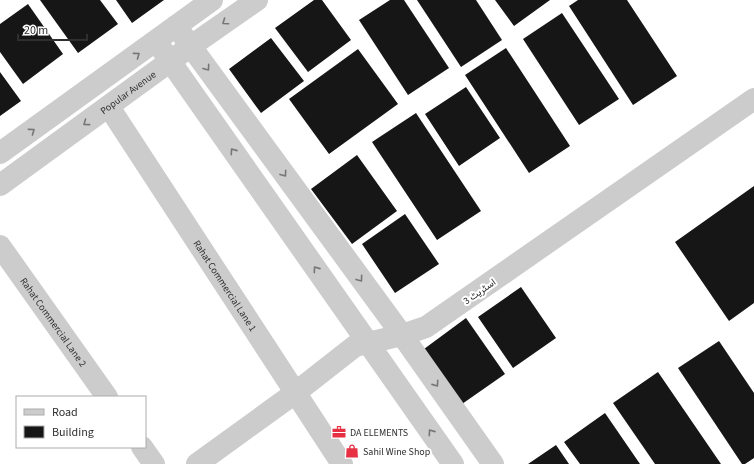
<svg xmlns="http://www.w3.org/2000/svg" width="754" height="464" viewBox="0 0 754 464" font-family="'Source Sans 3',Vazirmatn,sans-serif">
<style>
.building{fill:#161616}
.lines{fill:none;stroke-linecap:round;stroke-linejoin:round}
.minor{stroke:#ccc;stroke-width:22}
.oneway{stroke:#767676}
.labels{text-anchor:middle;stroke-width:4;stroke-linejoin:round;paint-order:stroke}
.street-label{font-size:10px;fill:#2f2f2f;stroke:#fff}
.poi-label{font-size:10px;fill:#2f2f2f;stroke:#fff;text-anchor:start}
</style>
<rect width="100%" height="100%" fill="#fff"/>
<path class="building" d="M40,0h60l18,24 -40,29z
M116,0h48l-32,23z
M314,0h8l29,40 -43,32 -33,-44z
M390,0h14l45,68 -41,27 -49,-75z
M417,0h59l26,40 -41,27z
M495,0h55l-36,26z
M578,0h49l50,76 -44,29 -64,-99z
M28,4l35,50 -40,30 -23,-32v-28z
M562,13l57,86 -40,26 -56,-86z
M271,38l33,43 -43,32 -32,-44z
M506,48l64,98 -41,27 -64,-98z
M358,49l40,55 -69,50 -40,-55z
M0,72l21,29 -21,15z
M466,87l34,51 -41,28 -34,-52z
M416,113l65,98 -44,29 -65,-98z
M357,155l40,56 -45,33 -41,-55z
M754,186v117l-25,18 -54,-79z
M405,214l34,50 -44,29 -33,-49z
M521,287l35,51 -43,30 -35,-51z
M466,318l39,56 -43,30 -38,-55z
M719,341l35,52v65l-9,6h-3l-64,-96z
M658,372l63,92h-66l-42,-61z
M605,413l35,51h-60l-16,-22z
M556,445l13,19h-41z"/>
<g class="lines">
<g class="minor">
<path d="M176,26l226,309 91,129"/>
<path d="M156,41l297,423"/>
<path id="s1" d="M109,107l233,357"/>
<path d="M0,153l212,-153"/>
<path id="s2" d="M0,185l191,-139 66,-46"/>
<path id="s3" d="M0,246l107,151"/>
<path d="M142,447l12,17"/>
<path d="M197,464l98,-71 60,-47 47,-11 24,-8 328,-228"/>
</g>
</g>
<defs><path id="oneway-chevron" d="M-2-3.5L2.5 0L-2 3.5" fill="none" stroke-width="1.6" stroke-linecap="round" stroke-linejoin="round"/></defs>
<g class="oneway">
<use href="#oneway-chevron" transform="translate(225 22) rotate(145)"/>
<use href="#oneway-chevron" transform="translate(137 55) rotate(-36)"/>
<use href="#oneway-chevron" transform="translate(207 68) rotate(54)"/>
<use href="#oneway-chevron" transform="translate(86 123) rotate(144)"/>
<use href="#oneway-chevron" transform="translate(32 131) rotate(-36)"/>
<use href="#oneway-chevron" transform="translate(233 151) rotate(-125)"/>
<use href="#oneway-chevron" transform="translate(284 174) rotate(54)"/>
<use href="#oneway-chevron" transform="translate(316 269) rotate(-125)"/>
<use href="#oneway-chevron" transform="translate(360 279) rotate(54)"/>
<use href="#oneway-chevron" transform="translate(436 384) rotate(55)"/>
<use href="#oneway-chevron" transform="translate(431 432) rotate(-125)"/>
</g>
<defs>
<g id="office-bare" transform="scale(1.08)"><path d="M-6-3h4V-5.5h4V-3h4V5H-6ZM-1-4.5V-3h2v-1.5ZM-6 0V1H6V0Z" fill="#e73143" stroke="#fff" stroke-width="2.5" paint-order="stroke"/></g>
<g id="shop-bare" transform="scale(1.08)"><path d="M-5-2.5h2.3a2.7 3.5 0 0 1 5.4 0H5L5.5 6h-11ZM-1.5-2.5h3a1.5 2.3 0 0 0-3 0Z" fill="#e73143" stroke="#fff" stroke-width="2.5" paint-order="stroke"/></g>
</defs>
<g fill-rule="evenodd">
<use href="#office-bare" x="339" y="432"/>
<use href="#shop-bare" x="352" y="451"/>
</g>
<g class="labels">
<g class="street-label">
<text dy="4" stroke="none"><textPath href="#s2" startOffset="158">Popular Avenue</textPath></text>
<text dy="4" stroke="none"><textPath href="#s1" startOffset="213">Rahat Commercial Lane 1</textPath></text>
<text transform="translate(479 291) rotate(-35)" y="4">اسٹریٹ 3</text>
<text dy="4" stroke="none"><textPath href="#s3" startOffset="93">Rahat Commercial Lane 2</textPath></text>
</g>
<g class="poi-label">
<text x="350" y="436">DA ELEMENTS</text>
<text x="363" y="455">Sahil Wine Shop</text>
</g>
</g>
<rect x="16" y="396" width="130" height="52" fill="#ffffff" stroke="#acacac"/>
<rect x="24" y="409" width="20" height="6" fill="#cccccc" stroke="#acacac"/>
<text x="52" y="416" font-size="12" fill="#2f2f2f">Road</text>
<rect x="24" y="426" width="20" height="12" fill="#161616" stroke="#acacac"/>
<text x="52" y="436" font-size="12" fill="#2f2f2f">Building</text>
<path d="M18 34v6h69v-6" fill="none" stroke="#2f2f2f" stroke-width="2"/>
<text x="24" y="34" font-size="12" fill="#2f2f2f" stroke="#ffffff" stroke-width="3" paint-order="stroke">20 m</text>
</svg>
